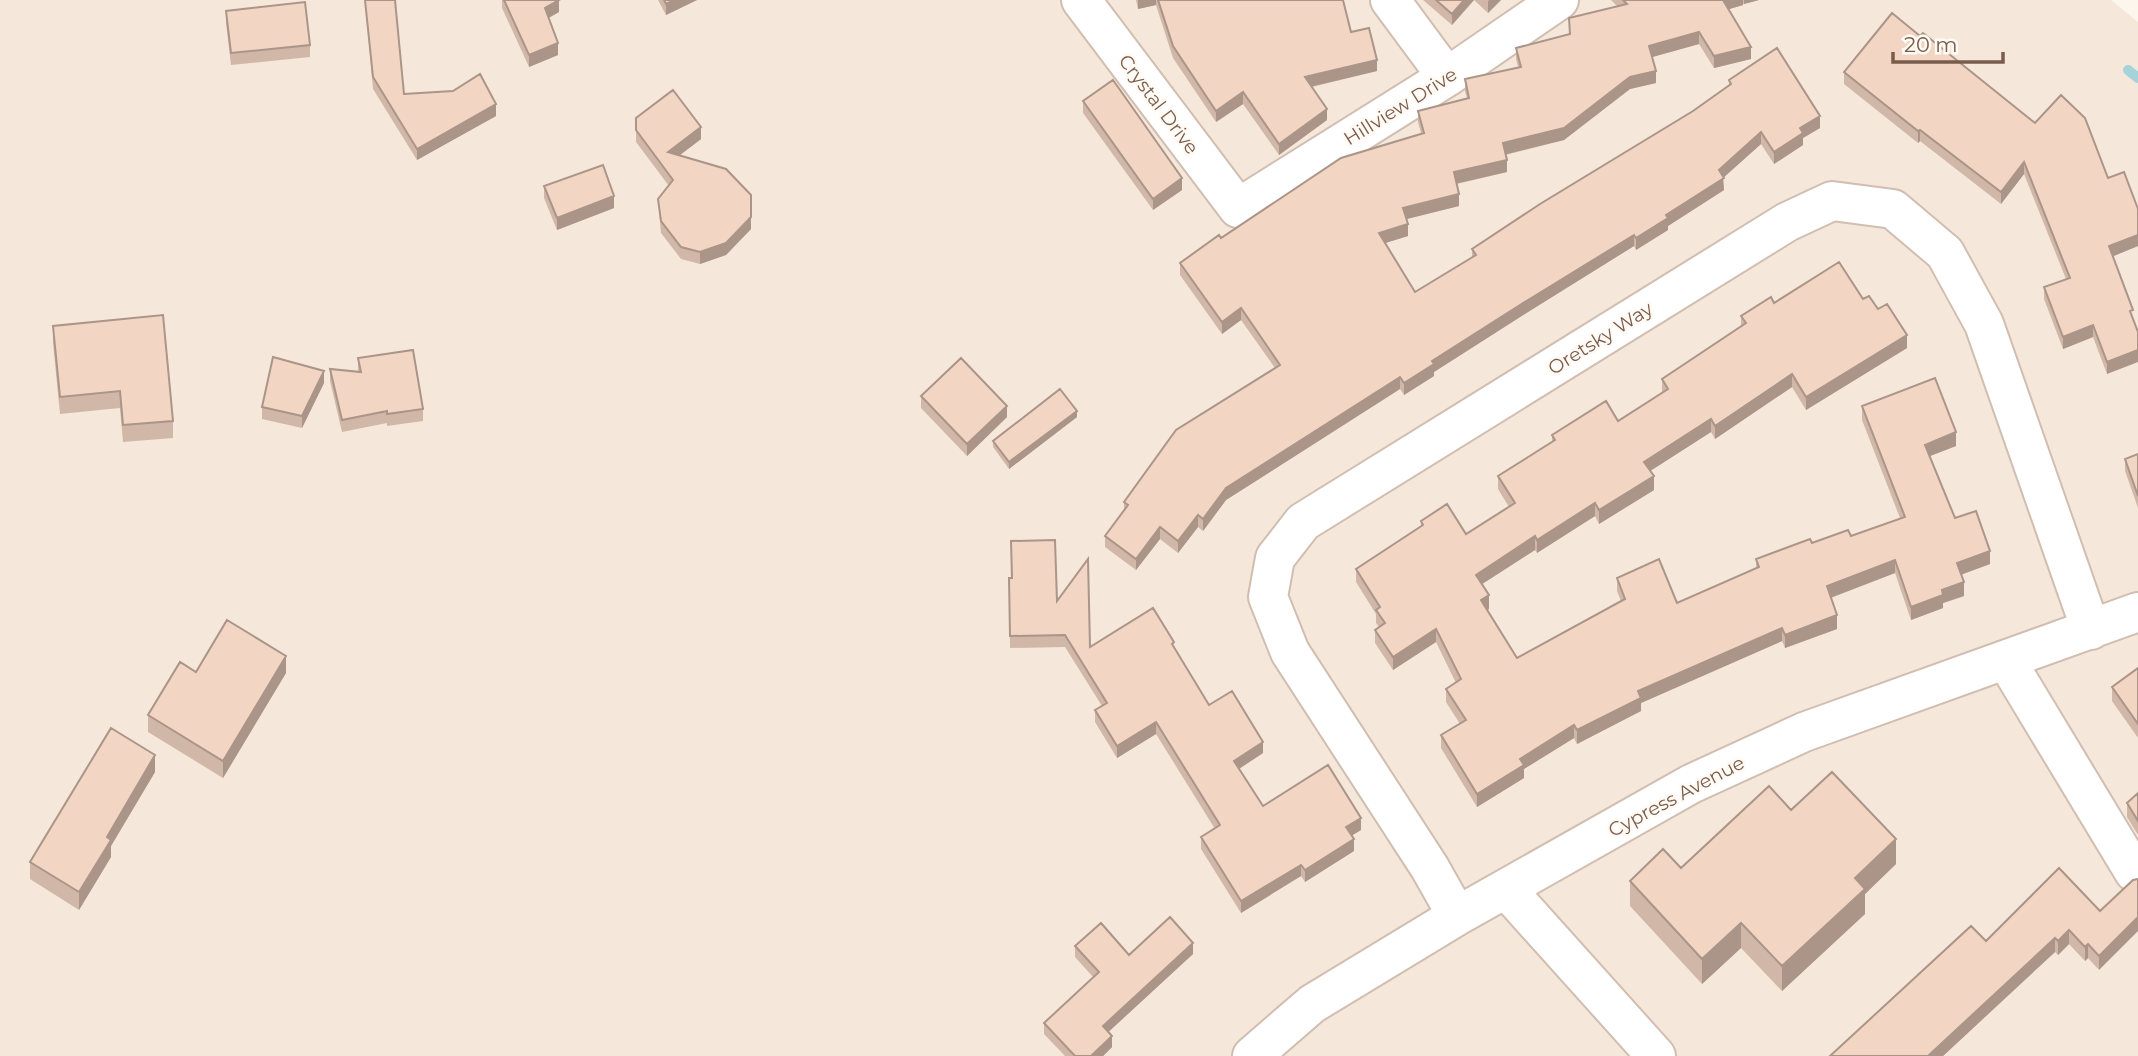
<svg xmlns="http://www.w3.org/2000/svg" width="2138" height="1056" viewBox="0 0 2138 1056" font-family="Montserrat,sans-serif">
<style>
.residential{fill:#f5e8da}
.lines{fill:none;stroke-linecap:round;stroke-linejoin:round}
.stream{stroke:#a5d3da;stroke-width:10}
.minor-casing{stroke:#d1beb0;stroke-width:42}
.minor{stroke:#fff;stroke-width:38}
.wall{fill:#d1b7a8}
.shaded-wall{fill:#aa9588}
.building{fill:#f3d5c3;stroke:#aa9588;stroke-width:2}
.labels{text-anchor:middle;stroke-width:5;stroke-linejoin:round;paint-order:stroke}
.street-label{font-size:19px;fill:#7a5c4d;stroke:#fffaf3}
</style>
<rect width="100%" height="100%" fill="#fdf6ec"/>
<path class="residential" d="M0,0h2111l27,22v1034h-2138z"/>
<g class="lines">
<path class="stream" d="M2128,70l10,8"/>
<g class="minor-casing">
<path id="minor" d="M1081,0l157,208 209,-131 112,-77
M1390,0l57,77
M2006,660l128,212
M1506,889l150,167
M1457,916l-27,-48 -140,-216 -22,-55 7,-39 28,-36 484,-300 45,-21 61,8 52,44 39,71 107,306
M1252,1056l60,-52 145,-88 234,-132 113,-52 334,-120"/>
</g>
<use href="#minor" class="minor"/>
</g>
<path class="wall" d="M365,0l39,94 49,-3 43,25 -79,44 -44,-71z
M502,0h57v12l-11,6 10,37 -29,12 -27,-59z
M658,0h39l-31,15z
M1136,0h207l8,32 26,39 -65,16 15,33 -48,35 -36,-51 -27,18 -43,-64 -17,-53 -18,4z
M1423,0h78l-13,13 -14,-13 -22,25z
M1611,0h148l-15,4h-1v1l-14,4 22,50 -37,9 -15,-24 -47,13 4,26 -26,6 -66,51 -59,15 2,17 -50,12 2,22 -53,13 2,17 -23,7 30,49 57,-34v-9l221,-138 36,-25v-6l91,48 -17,10v7l-29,19 -13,-20 -38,34 1,12 -56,36v4l-32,20 -2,-4 -106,66 -94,60v4l-30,19 -4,-6 -174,111 -23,31 -5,-4 -20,26 -18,-14 -24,31 -31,-23v-11l19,-26v-8l151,-134 -34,-48 -19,14 -42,-59v-12l41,-25 200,-105 -3,-11v-11l49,-13 -2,-7v-12l53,-12 -2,-8v-11l54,-14 -1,-16 48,-12z
M226,11l84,34v12l-79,8 -5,-42z
M1920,36l188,142 30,31v37l-25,10 -6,118 -14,-37 -30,12 -19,-50v-12l22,-8 -42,-105 -23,30 -81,-63 -2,2 -74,-59v-12z
M1083,101l99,89 -29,20 -70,-97z
M636,118l65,21 -22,17 72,73 -25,26 -26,9 -19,-5 -20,-26 -3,-34 11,-13 -33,-44z
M544,186l70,22 -57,22 -13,-32z
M1863,299l15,10 29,39 -101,62 -14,-23 -77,52 -4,-7 -61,39 4,19 -55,34 -4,-8 -58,37 -2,-3 -53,34 7,25 -2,1 30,48 104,-57 -4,-10v-13l60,25 79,-35v-9l56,-16 39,-7 49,-18 -38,-98v-14l94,40 -26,10 25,62 35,46 -29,11 3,21 -21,7v5l-32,12 -16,-47 -64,25 6,31 -52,19 -3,-7 -141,62v8l-64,33 -3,-6 -50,31v9l-47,29 -36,-59v-13l19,-11 -14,-22v-13l10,-6 -20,-41 -43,28 -18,-27v-13l4,-3 -3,-4v-9l-20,-32v-13l65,-43v-5l45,13 43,-27 -11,-18v-13l54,-34v-7l66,-14 44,-28v-14l79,-53v-10l33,-13z
M53,326l120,95v17l-50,4 -3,-34 -60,6 -7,-71z
M358,358l65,51v12l-36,5v-3l-45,9 -12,-51v-12l28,3z
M324,383l-22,45 -40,-9v-12z
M921,396l86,21 -40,39 -46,-48z
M1077,417l-68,52 -16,-22v-6z
M2138,454v54l-13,-37v-12z
M1009,578l48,23 33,46 84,1 35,57 54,48 -24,16 24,37 98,24 -10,6 3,15 -49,31 -4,-6 -60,37 -40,-64v-12l14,-8 -59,-95 -39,24 -22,-36v-12l7,-4 -37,-59 -55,1z
M2138,669v69l-26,-37v-14z
M196,672l90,1 -63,105 -75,-46v-17z
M155,772l-44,74v11l-32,53 -49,-31v-17z
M2138,793v42l-11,-18v-14z
M1791,810l105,54 -31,30v20l-83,77 -41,-43 -39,36 -72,-78v-25l51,-13z
M2100,911l-1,59 -11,-12 -3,3 -16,-17 -11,11 -3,-3 -112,104h-113l156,-115z
M1075,946l54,9 64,-1 -85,78 4,15 -9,9h-38l-21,-22v-11l49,-46 -18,-20z"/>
<path class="shaded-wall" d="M559,0v12l-14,8v-12z
M674,0h23l-31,15v-11z
M1138,0h18v5l-18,4z
M1464,0h10l-22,25v-11z
M1489,0h12l-13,13v-11z
M1723,0h20v5l-20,6z
M1744,0h15l-15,4z
M1699,32v12l-50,14v-12z
M558,43v12l-29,12v-12z
M1751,47v12l-37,9v-12z
M1377,60v11l-72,17v-11z
M1656,71v12l-26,6 -66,51 -61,15v-12l127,-66z
M1243,92v12l-27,18v-11z
M496,104v12l-79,44v-11z
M1327,109v11l-48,35v-11z
M1820,116v12l-17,10v7l-29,19v-12l26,-24z
M701,127v12l-33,25v-12z
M1920,130v11l-2,2v-12z
M1761,132v12l-38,34 1,12 -56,36v4l-32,20v-12l30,-23z
M1507,160v12l-53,12v-12z
M2024,162v12l-23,30v-12z
M1182,178v12l-29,20v-11z
M1459,194v12l-56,14v-12z
M614,196v12l-57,22v-12z
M751,217v12l-25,26 -26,9v-12z
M1408,224v12l-29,9v-12z
M1634,235v11l-106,66 -94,60v4l-30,19v-12l28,-22 96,-61z
M2138,235v11l-29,12v-12z
M1241,308v12l-19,14v-12z
M2093,325v12l-30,12v-12z
M1907,335v13l-101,62v-13z
M2138,350v12l-31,12v-12z
M324,371v12l-22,45v-12z
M1792,374v13l-77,52v-13z
M1400,377v12l-174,111 -23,31v-12l23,-31z
M1007,406v11l-40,39v-12z
M1077,411v6l-68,52v-7z
M1711,419v13l-67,43v-13z
M1956,432v14l-31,12v-13z
M1654,476v14l-55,34v-14z
M1595,503v13l-58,37v-13z
M1198,515v12l-20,26v-12z
M1160,527v12l-24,31v-11z
M1535,536v14l-59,38v-13z
M1990,551v13l-33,12v-13z
M1895,560v13l-68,26v-13z
M1964,582v14l-21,7v5l-32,12v-13l31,-17z
M1489,595v14l-8,5v-14z
M1837,615v14l-52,19v-13z
M1782,628v13l-141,62v8l-64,33v-14l61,-39z
M1436,629v13l-43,28v-13z
M286,656v17l-63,105v-17z
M1156,722v12l-39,24v-12z
M1574,725v13l-50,31v9l-47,29v-13l43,-35z
M1263,742v11l-29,19v-11z
M155,755v17l-44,74v11l-32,53v-18l28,-55z
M1361,818v12l-15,9v-12z
M1354,839v12l-49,31v-12z
M1896,839v25l-31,30v20l-83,77v-25l73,-88z
M1301,865v11l-60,37v-12z
M2138,917v14l-39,39v-14z
M1741,923v25l-39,36v-25z
M2069,930v14l-11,11v-14z
M2055,938v14l-112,104h-15z
M1193,943v11l-90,83v-11z
M2088,944v14l-3,3v-14z
M1112,1036v11l-9,9h-12z"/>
<path class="building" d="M365,0h30l9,94 49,-3 27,-17 16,30 -79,45 -44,-72z
M504,0h55l-14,8 13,35 -29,12z
M664,0h10l-8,4z
M1158,0h185l8,32 18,-4 8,32 -72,17 22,32 -48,35 -36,-52 -27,19 -43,-65z
M1436,0h28l-12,14z
M1623,0h100l28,47 -37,9 -15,-24 -50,14 7,25 -26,6 -66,51 -61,15 4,17 -53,12 5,22 -56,14 5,16 -29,9 36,59 61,-37 -4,-6 68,-45 153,-93 38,-27 -2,-4 48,-32 43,68 -20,12 3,5 -29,19 -13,-20 -42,38 5,8 -58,37 2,3 -32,20 -2,-3 -106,65 -96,61 2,3 -30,19 -4,-6 -174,111 -23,31 -5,-4 -20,26 -18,-14 -24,32 -31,-23 23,-31 -4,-3 52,-72 104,-65 -39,-57 -19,14 -42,-59 39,-28 2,3 120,-80 83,-25 -6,-22 51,-13 -4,-19 56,-12 -5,-19 54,-14 -1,-16 58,-14z
M305,2l5,43 -79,8 -5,-42z
M1892,13l28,23 3,-3 112,90 26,-28 24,23 23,60 16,-6 14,37v26l-29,11 24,64 -3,1 8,21v18l-31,12 -14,-37 -30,12 -19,-50 26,-9 -46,-116 -23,30 -81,-62 -2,1 -74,-59z
M1113,80l69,98 -29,21 -70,-98z
M673,90l28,37 -33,25 58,17 25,26v22l-25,26 -26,9 -19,-5 -20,-26 -3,-22 15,-19 -37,-50v-12z
M603,165l11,31 -57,22 -13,-32z
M1839,262l24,37 6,-3 9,13 9,-5 20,31 -101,62 -14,-23 -77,52 -4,-7 -67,43 10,14 -55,34 -4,-7 -58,37 -2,-4 -59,39 13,20 -8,5 36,58 108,-59 -8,-21 42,-19 18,44 82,-36 -3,-8 54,-20 2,4 36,-13 3,6 54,-19 -43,-111 73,-28 21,54 -31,13 30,73 21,-7 14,40 -33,12 7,19 -22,8 1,5 -32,12 -16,-47 -68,26 10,29 -52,20 -3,-7 -144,63 3,7 -64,32 -3,-5 -54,34 4,6 -47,29 -36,-59 25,-15 -20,-31 15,-10 -25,-50 -43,28 -18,-27 10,-7 -9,-13 4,-3 -24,-38 67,-44 -2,-4 26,-17 19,30 49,-31 -17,-27 57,-36 -3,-5 54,-34 12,20 50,-32 -6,-10 84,-56 -5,-7 30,-19 3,6z
M163,315l10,106 -50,4 -3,-34 -60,6 -7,-71z
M413,350l10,59 -36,5v-3l-45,9 -12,-51 31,3 -3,-14z
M273,357l51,14 -22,45 -40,-9z
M961,358l46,48 -40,38 -46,-48z
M1060,389l17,22 -68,51 -16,-21z
M2138,454v42l-13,-37z
M1055,540l2,61 31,-42 2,88 63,-39 21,34 -2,2 37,61 23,-14 31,51 -29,19 29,45 65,-41 33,53 -15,9 8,12 -49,31 -4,-5 -60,36 -40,-64 19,-12 -64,-103 -39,24 -22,-36 12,-7 -42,-68 -55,1 -1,-58h3l-1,-37z
M227,620l59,36 -63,105 -75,-46 32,-53 16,10z
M2138,668v56l-26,-37z
M111,728l44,27 -48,82 4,3 -32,52 -49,-30z
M1832,772l64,67 -41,39 10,11 -83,77 -41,-43 -39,36 -72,-78 33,-32 18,19 88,-82 22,24z
M2138,793v28l-11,-18z
M2059,868l41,43 33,-31 5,-1v38l-39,39 -11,-12 -3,3 -16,-17 -11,11 -3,-3 -127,118h-98l141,-130 15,15z
M1170,917l23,26 -90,83 9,10 -21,20h-16l-31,-33 55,-51 -24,-26 26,-23 28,32z"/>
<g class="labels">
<g class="street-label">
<text transform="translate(1159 104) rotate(53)" y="7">Crystal Drive</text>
<text transform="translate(1400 106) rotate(-32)" y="7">Hillview Drive</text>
<text transform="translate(1600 338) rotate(-32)" y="7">Oretsky Way</text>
<text transform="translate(1676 796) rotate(-28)" y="7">Cypress Avenue</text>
</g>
</g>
<path d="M1893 52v10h110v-10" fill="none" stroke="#7a5c4d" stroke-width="3.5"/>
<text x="1904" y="52" font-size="21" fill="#7a5c4d" stroke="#fffaf3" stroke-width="5" paint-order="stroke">20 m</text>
</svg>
